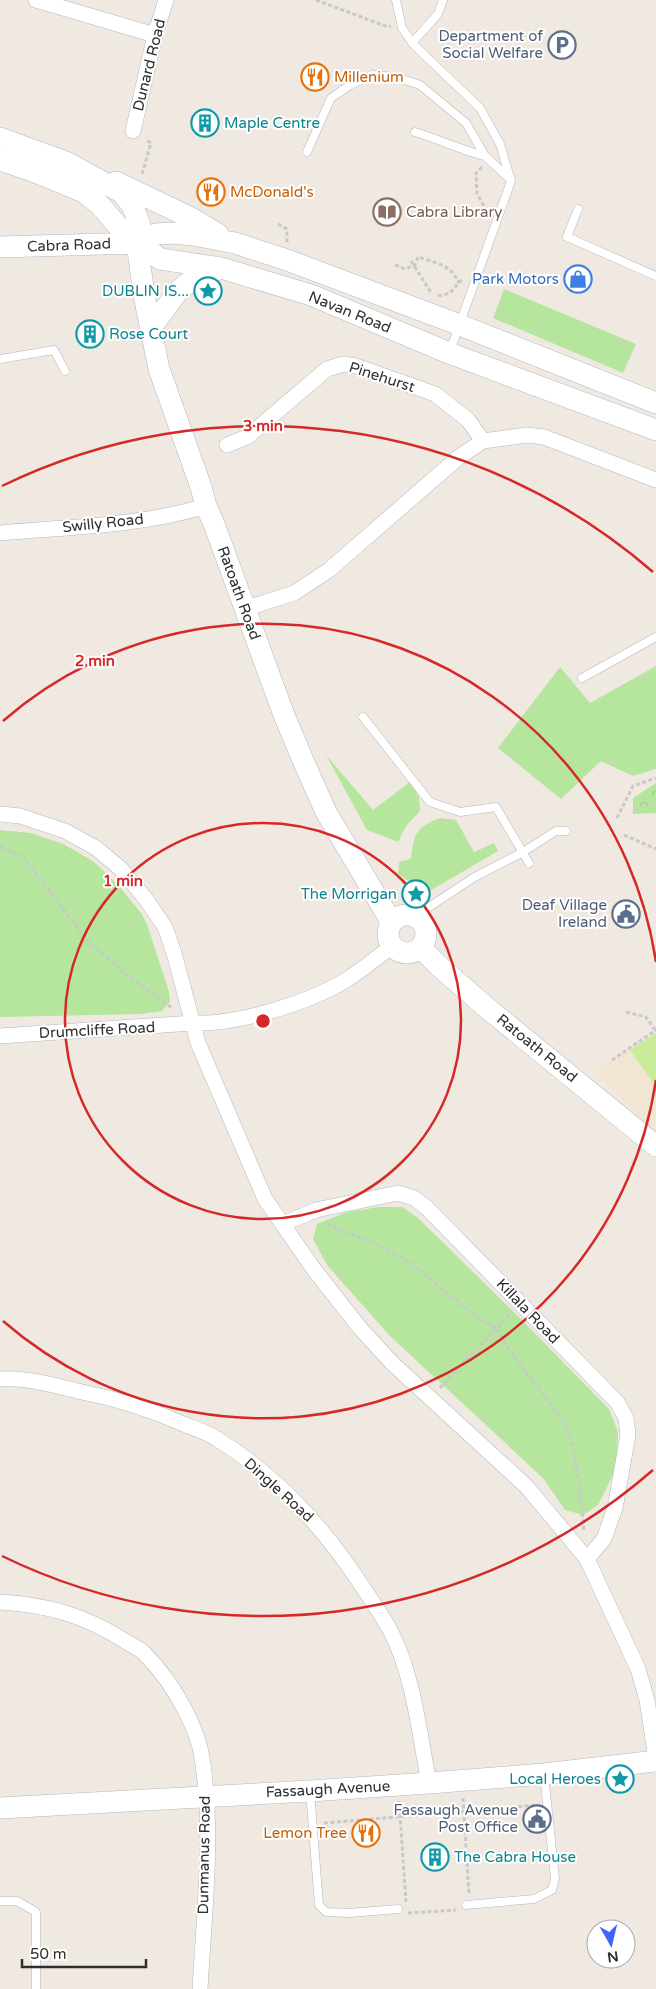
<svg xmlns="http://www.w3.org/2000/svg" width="656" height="1989" viewBox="0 0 656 1989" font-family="'Varela Round',sans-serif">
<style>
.education{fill:#f0e6d1}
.grass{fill:#b6e59e}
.forest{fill:url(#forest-crowns)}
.pitch{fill:#c9ec9a}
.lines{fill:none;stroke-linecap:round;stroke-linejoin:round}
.lane-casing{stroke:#b4b7c1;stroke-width:9}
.street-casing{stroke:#b4b7c1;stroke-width:16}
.secondary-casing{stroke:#b4b7c1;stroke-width:22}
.path{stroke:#c9c9c9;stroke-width:3;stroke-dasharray:4 2.5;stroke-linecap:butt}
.lane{stroke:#fff;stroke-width:8}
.street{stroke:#fff;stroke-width:15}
.secondary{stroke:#fff;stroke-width:21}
.ring{fill:none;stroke:#d62828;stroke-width:2.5}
.labels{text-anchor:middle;stroke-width:4;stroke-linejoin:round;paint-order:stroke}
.service-label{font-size:15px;fill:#4e5e75;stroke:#fff;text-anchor:end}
.street-label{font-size:15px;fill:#2e2e2e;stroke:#fff}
.food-label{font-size:15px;fill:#c56008;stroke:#fff;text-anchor:start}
.culture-label{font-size:15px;fill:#0d838f;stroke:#fff;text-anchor:start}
.education-label{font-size:15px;fill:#785e54;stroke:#fff;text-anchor:start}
.shop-label{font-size:15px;fill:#366cbe;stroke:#fff;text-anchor:end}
.centre{fill:#d62828;stroke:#fff;stroke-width:2.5}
.ring-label{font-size:15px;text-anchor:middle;font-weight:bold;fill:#d62828;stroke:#fff;stroke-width:4;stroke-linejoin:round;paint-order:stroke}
</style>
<defs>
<pattern id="forest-crowns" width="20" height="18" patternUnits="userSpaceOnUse" patternTransform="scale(1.25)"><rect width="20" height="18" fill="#b6e59e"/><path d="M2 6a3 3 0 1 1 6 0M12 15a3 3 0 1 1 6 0" fill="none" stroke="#9dc588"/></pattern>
</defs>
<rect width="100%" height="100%" fill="#efe9e1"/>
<path class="education" d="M656,1030v102l-61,-60z"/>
<path class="grass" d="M504,289l132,55 -13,29 -130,-55z
M656,666v103l-23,7 -32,-15 -40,38 -63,-51 62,-81 30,36z
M326,755l47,55 37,-28 9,15 1,14 -14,15 -8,16 -31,-12z
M440,818l16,2 18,32 20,-9 4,8 -72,42 -28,-19 1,-12 12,-3c3,-25 4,-31 29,-41z
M0,830l31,3 32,11 30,17 25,24 23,28 6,11 22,68 1,9 -8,10 -21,3 -141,3z
M379,1207h24l16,12 100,98 90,92 9,23 -2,37 -18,36 -15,10 -18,-5 -22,-32 -153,-142 -63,-71 -14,-26 4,-15 30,-12z"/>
<path class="forest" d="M656,783v30l-23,1v-16z"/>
<path class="pitch" d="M656,1033v54l-26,-37z"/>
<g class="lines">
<g class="lane-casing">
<path id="lane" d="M396,0l6,28 12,17 66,63 20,36 11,37 -61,170
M412,43l26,-29 5,-14
M415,132c23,7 46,18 70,24
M307,152l24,-54 19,-13 22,-10 24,2 24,8 46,38 19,33 25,23
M578,209l-11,28 89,39
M0,359l54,-9 11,21
M582,678l74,-41
M363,717l67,85 30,10 36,-5 33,56
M418,919l8,-10 47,-31 50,-26 33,-21h10
M310,1792l9,113 7,7 23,1 49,-4
M0,1901h17l19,11v77
M466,1905l68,-6 18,-9 3,-11 -11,-105"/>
</g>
<g class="street-casing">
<path id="street" d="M36,0l119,35
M133,131l22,-96 11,-35
M227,445l20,-8 80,-68 16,-5 13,2 79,28 33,26 15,21
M0,533c68,-6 140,-7 206,-27
M244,609l50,-16 35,-23 130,-113 24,-16 44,-6 17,2 112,43
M0,814l20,2 45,15 31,17 25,21 24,29 20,29 9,26 24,90 67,156 48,69 47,60 32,35 135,124 60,72 51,110 9,31 9,58
M0,1036l193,-13c44,2 115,-20 153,-43 16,-10 32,-23 46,-34
M283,1224l33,-14 82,-17 16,5 13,10 190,194 9,16 2,17 -13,73 -11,31 -17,20
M0,1379c26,-2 56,7 82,13 36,7 70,18 104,33 10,4 22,8 31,14 62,38 110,92 149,153 8,12 17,25 24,38 24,46 29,102 39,153
M0,1602c48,3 84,13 125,39 6,4 14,7 19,12 17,17 31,37 42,59 7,14 14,30 16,46 12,75 2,156 -2,231"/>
</g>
<g class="secondary-casing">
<path id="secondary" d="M0,138l66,24 55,30 11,13 8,20 -3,18 7,52 15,74 42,118 5,19 8,18 70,191 21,50 21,47 66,111
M0,160l30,10 54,22 16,13 17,20 43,34 61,9 90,27 138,58 207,77
M116,182l75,36 27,16
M0,247l137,-4 19,-9 18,-1 19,2 42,8 52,17 173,65 196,78
M150,329l28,-38 15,-12 26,-10
M388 934a19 19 0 1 1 38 0a19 19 0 1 1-38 0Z
M421,948l19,19 47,41 169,138
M0,1808l310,-17 119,-8 115,-9 112,-13"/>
</g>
<path class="path" d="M316,0l72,27 3,-1
M482,167l-6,6 1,21 10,17
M142,174l9,-31 -5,-3
M278,224l9,5v14
M411,261l21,33
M395,265l10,4 10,-4 3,-8c14,5 35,8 39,24l3,1
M438,296l12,-3 12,-14
M617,818l16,-32 23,-8
M624,835l32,14
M0,846l24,12 62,81 32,29 54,40
M626,1012l20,5 9,13
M612,1060l44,-30
M327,1224l46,19 36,19 69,56 18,10 9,16 62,82 6,23 6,34 5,48
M440,1388l71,-75
M463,1798l6,97
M399,1801l7,101
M324,1823l213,-18
M408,1913l48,-3"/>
<use href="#lane" class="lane"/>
<use href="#street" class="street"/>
<use href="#secondary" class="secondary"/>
</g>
<g class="ring">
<circle cx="263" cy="1021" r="198"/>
<path d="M656 1080A397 397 0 0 1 3 1321M3 721A397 397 0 0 1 656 962"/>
<path d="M653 1470A595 595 0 0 1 2 1556M2 486A595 595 0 0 1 653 572"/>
</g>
<defs>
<g id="parking-ring" transform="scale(1.4375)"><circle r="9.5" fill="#fff" stroke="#5c6f8a" stroke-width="1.5"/><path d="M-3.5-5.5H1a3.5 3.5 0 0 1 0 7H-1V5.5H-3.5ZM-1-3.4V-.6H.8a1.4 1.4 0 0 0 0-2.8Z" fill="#5c6f8a"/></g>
<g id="restaurant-ring" transform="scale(1.4375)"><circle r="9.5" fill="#fff" stroke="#e8710a" stroke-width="1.5"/><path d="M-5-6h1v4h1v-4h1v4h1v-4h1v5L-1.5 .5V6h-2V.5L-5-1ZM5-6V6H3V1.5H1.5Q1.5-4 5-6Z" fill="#e8710a"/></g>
<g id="building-ring" transform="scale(1.4375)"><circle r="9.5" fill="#fff" stroke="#0f9aa8" stroke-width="1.5"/><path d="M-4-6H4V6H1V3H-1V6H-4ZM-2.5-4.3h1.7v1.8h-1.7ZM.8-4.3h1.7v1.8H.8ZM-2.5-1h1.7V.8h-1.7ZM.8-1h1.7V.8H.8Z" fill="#0f9aa8"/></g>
<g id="library-ring" transform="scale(1.4375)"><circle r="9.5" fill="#fff" stroke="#8d6e63" stroke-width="1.5"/><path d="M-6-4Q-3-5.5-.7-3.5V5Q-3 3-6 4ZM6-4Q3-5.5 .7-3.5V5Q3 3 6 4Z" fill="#8d6e63"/></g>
<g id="shop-ring" transform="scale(1.4375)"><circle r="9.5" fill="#fff" stroke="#3f7fe0" stroke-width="1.5"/><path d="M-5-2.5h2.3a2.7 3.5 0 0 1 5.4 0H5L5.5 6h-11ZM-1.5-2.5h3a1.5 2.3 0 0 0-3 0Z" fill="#3f7fe0"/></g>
<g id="sight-ring" transform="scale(1.4375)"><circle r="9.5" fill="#fff" stroke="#0f9aa8" stroke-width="1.5"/><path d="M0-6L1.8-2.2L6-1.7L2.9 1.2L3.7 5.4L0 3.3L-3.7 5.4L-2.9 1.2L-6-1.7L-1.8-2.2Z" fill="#0f9aa8"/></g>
<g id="civic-ring" transform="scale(1.4375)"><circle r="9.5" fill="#fff" stroke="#5c6f8a" stroke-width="1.5"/><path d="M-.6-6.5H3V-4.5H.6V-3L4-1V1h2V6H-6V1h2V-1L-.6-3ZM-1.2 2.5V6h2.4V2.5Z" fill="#5c6f8a"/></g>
</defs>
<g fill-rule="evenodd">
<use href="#parking-ring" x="562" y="45"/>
<use href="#restaurant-ring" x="315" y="77"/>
<use href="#building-ring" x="205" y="123"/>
<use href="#restaurant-ring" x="211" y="192"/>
<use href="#library-ring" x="387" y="212"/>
<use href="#shop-ring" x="578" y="279"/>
<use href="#sight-ring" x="208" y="291"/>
<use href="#building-ring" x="90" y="334"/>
<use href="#sight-ring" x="416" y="894"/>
<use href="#civic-ring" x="626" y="914"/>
<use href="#sight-ring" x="620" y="1779"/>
<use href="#civic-ring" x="537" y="1819"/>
<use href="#restaurant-ring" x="366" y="1833"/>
<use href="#building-ring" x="435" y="1857"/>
</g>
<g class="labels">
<g class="service-label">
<text x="543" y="41">Department of<tspan x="543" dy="17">Social Welfare</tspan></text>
<text x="607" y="910">Deaf Village<tspan x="607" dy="17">Ireland</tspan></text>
<text x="518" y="1815">Fassaugh Avenue<tspan x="518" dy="17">Post Office</tspan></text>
</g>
<g class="street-label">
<text transform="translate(149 65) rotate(-76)" y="5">Dunard Road</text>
<text transform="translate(69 245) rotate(-2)" y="5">Cabra Road</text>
<text transform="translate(350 312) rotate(22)" y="5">Navan Road</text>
<text transform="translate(382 377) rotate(18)" y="5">Pinehurst</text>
<text transform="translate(103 523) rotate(-6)" y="5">Swilly Road</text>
<text transform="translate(239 593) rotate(70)" y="5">Ratoath Road</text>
<text transform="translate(97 1030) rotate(-3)" y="5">Drumcliffe Road</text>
<text transform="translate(537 1048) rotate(39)" y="5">Ratoath Road</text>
<text transform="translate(528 1311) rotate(46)" y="5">Killala Road</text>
<text transform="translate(279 1490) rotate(42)" y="5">Dingle Road</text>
<text transform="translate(328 1789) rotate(-3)" y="5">Fassaugh Avenue</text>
<text transform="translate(204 1855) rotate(-89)" y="5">Dunmanus Road</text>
</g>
<g class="food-label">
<text x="334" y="82">Millenium</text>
<text x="230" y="197">McDonald's</text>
<text x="347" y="1838" text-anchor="end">Lemon Tree</text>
</g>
<g class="culture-label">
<text x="224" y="128">Maple Centre</text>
<text x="189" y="296" text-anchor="end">DUBLIN IS...</text>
<text x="109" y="339">Rose Court</text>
<text x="397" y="899" text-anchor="end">The Morrigan</text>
<text x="601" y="1784" text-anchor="end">Local Heroes</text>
<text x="454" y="1862">The Cabra House</text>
</g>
<g class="education-label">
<text x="406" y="217">Cabra Library</text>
</g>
<g class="shop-label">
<text x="559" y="284">Park Motors</text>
</g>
</g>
<circle cx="263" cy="1021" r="8" class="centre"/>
<g class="ring-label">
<text x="263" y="431">3 min</text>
<text x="95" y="666">2 min</text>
<text x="123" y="886">1 min</text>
</g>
<g transform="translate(611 1944) rotate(172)"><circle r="24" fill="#ffffff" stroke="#ababab"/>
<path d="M0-4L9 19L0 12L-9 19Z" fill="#4264fb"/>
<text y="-8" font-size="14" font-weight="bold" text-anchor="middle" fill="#2e2e2e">N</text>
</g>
<path d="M22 1959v8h124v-8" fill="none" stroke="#2e2e2e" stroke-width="2.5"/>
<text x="30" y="1959" font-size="15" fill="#2e2e2e" stroke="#ffffff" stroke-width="4" paint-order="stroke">50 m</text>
</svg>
